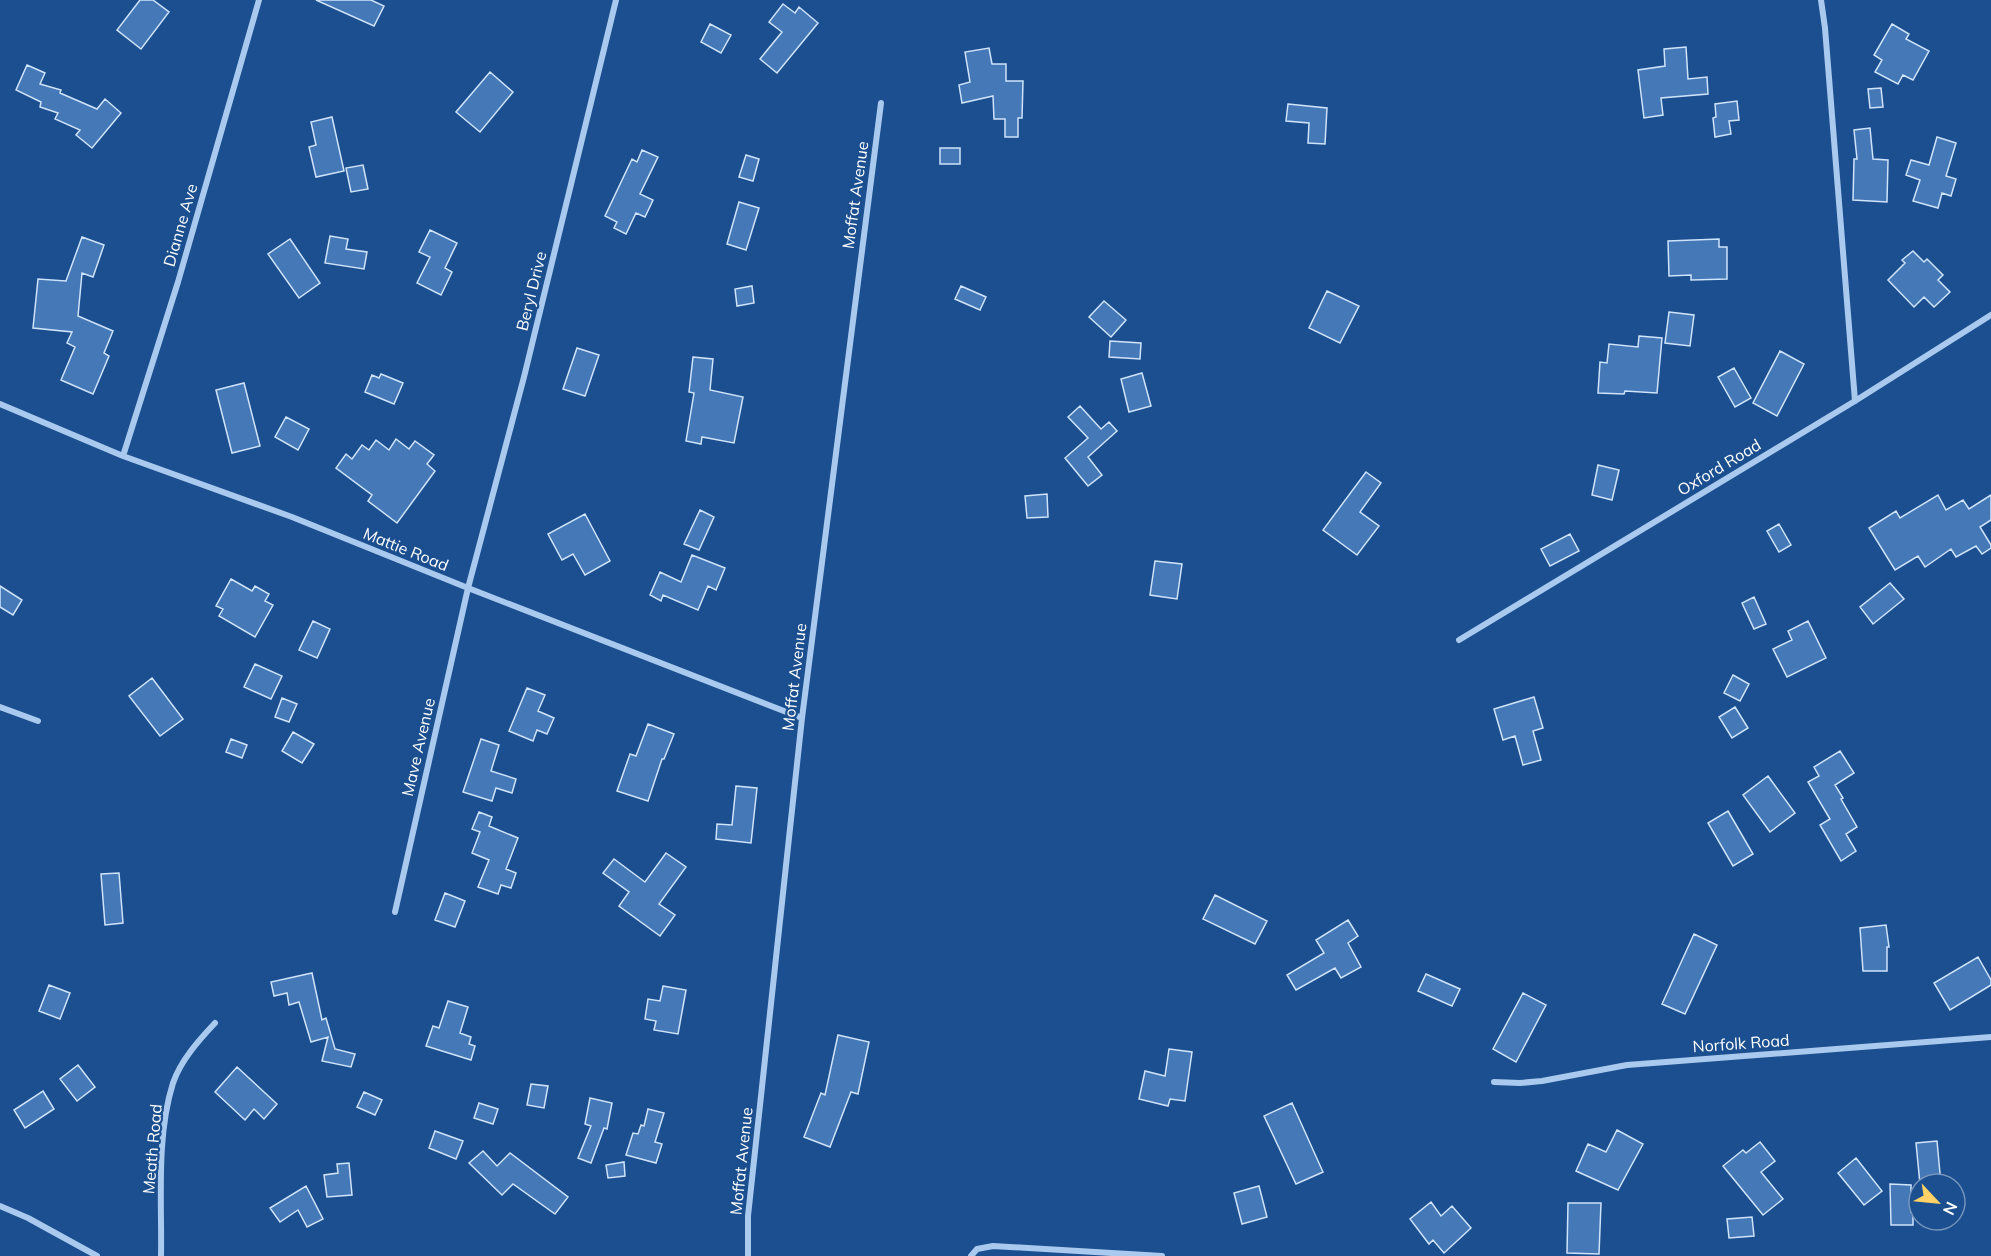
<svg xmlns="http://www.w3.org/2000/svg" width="1991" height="1256" viewBox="0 0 1991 1256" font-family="Mulish,sans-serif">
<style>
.building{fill:#4478b7;stroke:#cfe3fa;stroke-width:1.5}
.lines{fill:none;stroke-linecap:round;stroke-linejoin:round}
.minor{stroke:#a9c9ee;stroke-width:6}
.labels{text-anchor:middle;stroke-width:4.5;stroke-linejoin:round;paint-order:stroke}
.street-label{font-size:16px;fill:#fff;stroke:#1b4f8f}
</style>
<rect width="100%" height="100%" fill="#1b4f8f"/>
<path class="building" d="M140,0h13l16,12 -28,37 -24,-19z
M316,0h55l13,6 -10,20z
M783,4l12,9 4,-6 19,16 -41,50 -17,-14 22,-27 -13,-10z
M710,24l21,11 -10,18 -20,-11z
M1892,24l17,10 -3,5 23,12 -16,29 -10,-5 -5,9 -23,-12 7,-12 -8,-5z
M1686,47l2,32 19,-2 1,17 -47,4 2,17 -19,3 -6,-48 27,-4 -1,-17z
M989,48l3,16h14v17h17l-1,37h-4v19h-13v-18h-11l-1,-23 -31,7 -3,-18 11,-3 -5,-30z
M27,65l18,8 -5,11 21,6 -1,3 37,16 8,-10 16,14 -29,35 -16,-13 4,-5 -25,-11 3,-6 -18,-6 1,-5 -25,-12z
M490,72l23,20 -33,40 -24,-20z
M1881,88l2,19 -13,1 -2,-19z
M1737,101l2,19 -10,1 2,13 -16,3 -2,-19 3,-1 -1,-13z
M1288,104l39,4 -2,36 -17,-1 1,-20 -23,-2z
M332,117l12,54 -28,6 -7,-30 7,-2 -5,-23z
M1870,128l3,31 15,1 -1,42 -34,-2 1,-41h3l-3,-29z
M1937,137l19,6 -10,33 10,3 -5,17 -9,-3 -4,15 -25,-7 7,-21 -14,-5 5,-15 18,5z
M940,148h20v16h-20z
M642,150l16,7 -18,37 13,6 -8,17 -9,-4 -10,21 -12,-6 3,-6 -12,-6 27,-57 5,3z
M746,155l13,4 -6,22 -14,-4z
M363,165l5,24 -17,3 -5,-24z
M739,202l20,6 -13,42 -19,-6z
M430,230l27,13 -12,25 7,4 -11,23 -24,-12 13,-26 -11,-5z
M330,236l18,3 -2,10 21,3 -3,17 -39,-6z
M82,237l22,8 -11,32 -11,-4 -4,43 35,15 -9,22 5,3 -16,38 -32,-14 14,-33 -8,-4 5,-11 -39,-4 5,-49 28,2z
M290,239l30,44 -21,15 -31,-44z
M1719,239v8h8v32l-36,1v-5l-22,1 -1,-35z
M1913,251l11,11 3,-3 16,16 -5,5 12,12 -16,15 -10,-10 -10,10 -26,-27 17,-17 -3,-3z
M752,286l2,17 -17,3 -2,-17z
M961,286l25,11 -6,13 -25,-11z
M1327,291l32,15 -19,37 -31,-15z
M1104,301l22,19 -15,17 -22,-20z
M1669,312l25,3 -4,31 -25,-3z
M1639,336l23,2 -5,55 -32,-2 -1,3 -26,-1 2,-31 7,1 2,-19 29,3z
M1110,341l31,2 -1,16 -31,-2z
M577,348l22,7 -14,41 -22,-7z
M1780,351l24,13 -27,52 -24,-13z
M693,357l20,2 -3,31 33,7 -9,46 -32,-6 -1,7 -15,-3 8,-48 -5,-1z
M1734,368l17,30 -16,9 -17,-30z
M1142,373l9,33 -22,6 -8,-33z
M381,374l22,9 -9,21 -29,-12 7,-17 7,3z
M244,383l16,63 -28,7 -16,-63z
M1080,406l21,23 8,-7 8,9 -29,26 14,18 -14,11 -23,-28 23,-20 -20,-21z
M286,417l23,12 -11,21 -23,-13z
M396,439l13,10 6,-8 19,14 -7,9 8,7 -38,52 -29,-22 4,-6 -36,-27 10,-14 6,5 10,-14 7,5 7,-10 13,10z
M1598,465l21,5 -7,30 -20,-5z
M1366,472l15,11 -21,29 19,14 -22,29 -34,-25z
M1047,494l1,23 -21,1 -2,-22z
M1938,495l8,15 17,-10 6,9 22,-14v25l-11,7 11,18v3l-9,6 -6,-8 -20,11 -5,-8 -26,18 -7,-11 -23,14 -26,-42 27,-17 4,7z
M700,510l14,7 -15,33 -15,-6z
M585,514l25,47 -25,14 -12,-21 -11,6 -14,-26z
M1779,524l12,21 -12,7 -12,-21z
M1570,534l9,17 -29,15 -9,-17z
M692,555l33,13 -9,22 -8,-4 -10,24 -35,-15 -2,6 -11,-6 10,-23 21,10z
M1155,561l27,3 -5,35 -27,-4z
M231,579l21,12 3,-5 14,8 -4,7 8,4 -18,32 -36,-21 4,-7 -7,-3z
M1890,583l14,16 -31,25 -13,-17z
M0,586l22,14 -9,15 -13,-8z
M1754,597l12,27 -12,5 -12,-26z
M313,621l17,8 -13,29 -18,-8z
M1808,621l18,37 -39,19 -14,-28 19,-9 -4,-9z
M255,664l27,12 -11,23 -27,-12z
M1733,675l16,9 -9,17 -16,-8z
M152,678l31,41 -23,17 -31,-40z
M527,688l18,7 -7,16 16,7 -7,16 -10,-4 -4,11 -24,-10z
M1534,697l9,31 -10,3 8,29 -18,5 -8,-29 -12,4 -9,-31z
M282,698l15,6 -8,18 -14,-5z
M1735,707l13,21 -16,10 -13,-21z
M648,724l26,10 -10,25h-2l-14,42 -31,-10 13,-37 6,2z
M293,732l21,12 -12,19 -20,-12z
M231,739l16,6 -5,13 -16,-6z
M481,739l18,6 -8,26 25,8 -4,14 -16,-5 -4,13 -29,-9z
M1840,751l14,22 -19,12 8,13 -2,1 16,28 -11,7 10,17 -15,10 -21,-36 10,-6 -22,-37 11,-6 -5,-9z
M1768,776l27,37 -25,19 -27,-37z
M736,786l21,2 -6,55 -35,-4 1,-15 15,1z
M1728,811l25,43 -20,12 -25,-43z
M479,812l13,5 -3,9 29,12 -12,31 10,4 -5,15 -10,-3 -3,9 -20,-7 11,-27 -17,-7 8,-21 -8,-3z
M666,853l20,14 -27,37 16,11 -15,21 -41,-30 10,-14 -26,-19 11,-14 31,23z
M119,873l4,50 -18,2 -4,-51z
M445,893l20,8 -10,26 -20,-7z
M1215,895l52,26 -12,23 -52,-25z
M1348,920l10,16 -10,7 13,24 -20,11 -6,-10 -39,22 -9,-15 37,-22 -8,-13z
M1886,925l3,22h-2v24h-24l-3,-43z
M1694,934l23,11 -32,69 -23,-10z
M1978,957l13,23v5l-41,25 -16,-27z
M312,973l10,47 4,-2 9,31 20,5 -4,13 -29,-6 6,-24 -17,5 -12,-40 -10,3 -2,-12 -13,3 -3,-14z
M1426,974l34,15 -8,17 -34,-15z
M49,985l21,8 -10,26 -21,-8z
M663,986l23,4 -8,44 -24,-4 2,-9 -11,-2 3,-20 12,2z
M1523,993l23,12 -30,57 -23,-13z
M448,1001l20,6 -8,26 11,4 -2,7 6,2 -4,14 -45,-14 7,-20 6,2z
M838,1035l31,7 -11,52 -7,-2 -21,55 -26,-10 17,-44 4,2z
M1169,1049l23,3 -7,49 -15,-2 -2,7 -29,-7 6,-28 20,5z
M78,1065l17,22 -18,14 -17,-22z
M237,1067l40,37 -13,15 -10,-10 -9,11 -30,-28z
M531,1084l17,2 -4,22 -17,-3z
M43,1091l11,18 -29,19 -11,-18z
M364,1092l18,8 -7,15 -18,-8z
M590,1098l22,5 -5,26 -3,-1 -13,35 -13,-5 13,-32 -6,-2z
M479,1103l19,6 -5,15 -19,-6z
M1292,1103l31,69 -27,12 -32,-68z
M648,1109l16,4 -9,29 7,2 -6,19 -30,-8 7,-22 5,1 3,-9 3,1z
M1617,1130l26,14 -25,46 -42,-19 12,-27 18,8z
M435,1131l28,10 -7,18 -27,-11z
M1937,1141l4,43h-21l-4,-41z
M1760,1142l15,19 -14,11 22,27 -20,16 -40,-49 20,-16 3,3z
M483,1151l14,15 13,-13 58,44 -13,17 -42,-30 -11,11 -33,-32z
M1856,1158l26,33 -18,14 -26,-32z
M624,1162l1,14 -17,2 -2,-13z
M349,1163l3,32 -25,2 -3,-22 14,-2 -1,-9z
M1890,1184l21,1v27h2v13h-22z
M306,1186l17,33 -16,8 -9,-17 -18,12 -10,-14z
M1259,1186l8,31 -25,7 -8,-31z
M1431,1202l10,14 11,-10 19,22 -27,25 -11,-13 -4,4 -19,-25z
M1568,1203h33l-2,51 -32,-1z
M1752,1217l2,19 -25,2 -2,-19z"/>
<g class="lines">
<path class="minor" d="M1821,0l4,28 30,373
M0,404l123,52 169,61 176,71 334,130
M123,456l55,-174 81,-282
M1459,640l396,-239 136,-86
M0,707l38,14
M395,912l73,-324 56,-211 92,-377
M1494,1082l26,1 22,-2 85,-16 364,-28
M0,1206l28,12 69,38
M161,1256c1,-56 -5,-119 12,-173 8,-23 26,-43 42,-60
M748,1256v-40l54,-498 79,-615
M971,1256l6,-7 16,-3 169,10"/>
</g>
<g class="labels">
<g class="street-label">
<text transform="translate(855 195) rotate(-82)" y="6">Moffat Avenue</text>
<text transform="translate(180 225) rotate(-74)" y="6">Dianne Ave</text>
<text transform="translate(531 291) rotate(-76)" y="6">Beryl Drive</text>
<text transform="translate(1719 467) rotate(-31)" y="6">Oxford Road</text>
<text transform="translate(406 549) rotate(22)" y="6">Mattie Road</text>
<text transform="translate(794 677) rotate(-83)" y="6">Moffat Avenue</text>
<text transform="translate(418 747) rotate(-77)" y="6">Mave Avenue</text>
<text transform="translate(1741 1043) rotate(-4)" y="6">Norfolk Road</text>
<text transform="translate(152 1149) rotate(-85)" y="6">Meath Road</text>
<text transform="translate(741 1161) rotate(-84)" y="6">Moffat Avenue</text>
</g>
</g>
<g transform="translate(1937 1202) rotate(116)"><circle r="28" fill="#1b4f8f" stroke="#7695bc" stroke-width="1.5"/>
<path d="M0-4.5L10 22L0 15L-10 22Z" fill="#ffd166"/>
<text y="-9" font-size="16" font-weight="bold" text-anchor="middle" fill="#ffffff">N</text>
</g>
</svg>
